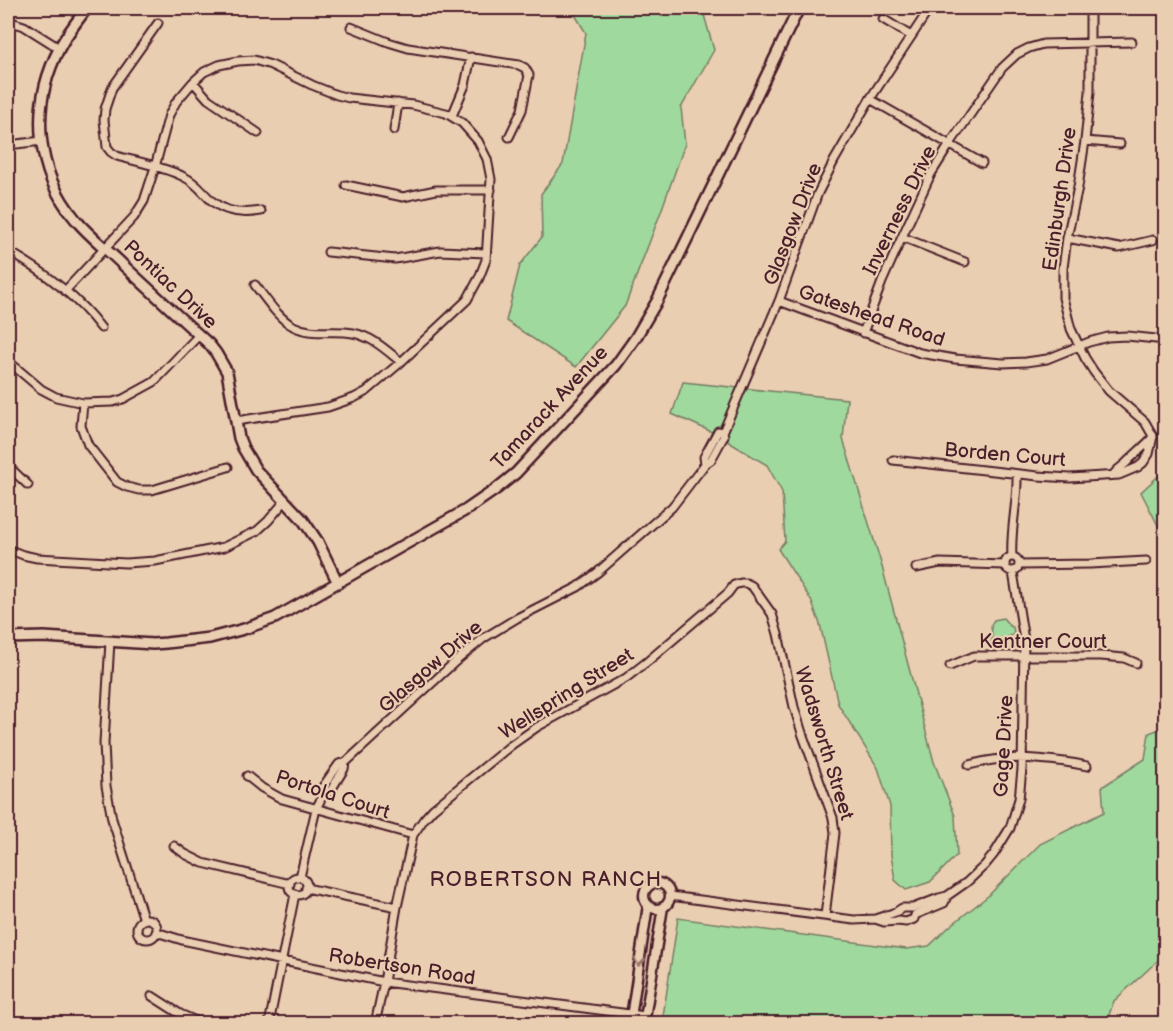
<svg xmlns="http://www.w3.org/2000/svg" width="1173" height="1031" viewBox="0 0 1173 1031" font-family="'Balsamiq Sans',sans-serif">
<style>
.green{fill:#a0d99d;stroke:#757c64;stroke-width:1.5}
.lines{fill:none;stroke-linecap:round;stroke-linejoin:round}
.minor-casing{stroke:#4a1f2b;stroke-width:11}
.tertiary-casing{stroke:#4a1f2b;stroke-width:13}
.secondary-casing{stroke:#4a1f2b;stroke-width:14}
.minor{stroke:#eaceb1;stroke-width:7}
.tertiary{stroke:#eaceb1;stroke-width:8}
.secondary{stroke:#eaceb1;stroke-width:9}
.oneway{stroke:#9a766e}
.labels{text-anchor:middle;stroke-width:4.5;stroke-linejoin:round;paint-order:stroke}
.street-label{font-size:20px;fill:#4a1f2b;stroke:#eaceb1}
.neighbourhood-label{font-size:21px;letter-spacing:1.5px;fill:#4a1f2b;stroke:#eaceb1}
</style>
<rect width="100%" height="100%" fill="#eaceb1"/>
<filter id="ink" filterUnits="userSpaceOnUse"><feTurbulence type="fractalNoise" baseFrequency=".0167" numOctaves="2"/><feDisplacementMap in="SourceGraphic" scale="12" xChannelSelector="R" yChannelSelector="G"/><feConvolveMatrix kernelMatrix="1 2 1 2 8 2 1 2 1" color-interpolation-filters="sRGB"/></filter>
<g filter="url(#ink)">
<path class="green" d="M571,8h131l12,42 -33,58 4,36 -26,73 -34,89 -49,61 -70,-46 14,-56 22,-28 -1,-43 22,-30 23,-131z
M683,382l164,17 -4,40 38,124 53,199 21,54 2,39 -27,27 -24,8 -11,-10 -4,-25 -1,-49 -12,-38 -40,-64 -18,-80 -9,-24 -33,-51 7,-8 -3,-49 -15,-27 -55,-33 -40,-18z
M1165,470v69l-24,-47z
M1003,618l7,8 3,1 1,7 -11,6h-6l1,7h-6c-2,-6 0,-6 0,-12 0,-7 -3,-8 2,-15z
M1165,712v242l-51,47 -8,22h-444l16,-105 228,31 23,-3 20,-19 39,-31 52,-52 64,-32 -2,-25 43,-28 4,-26 11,-4z"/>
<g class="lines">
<g class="minor-casing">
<path id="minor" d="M1090,8v84l-5,49 -7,46 -11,51 -4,30v30l8,31 14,29 9,14 15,19 36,31 8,14
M883,19l28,17
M8,21l16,5 35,22
M158,23l-46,65 -7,21 -1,11 3,27 4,5 6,4c21,6 48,11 67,21 12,5 19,16 28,24 14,12 32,13 49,10
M351,27l37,15 20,6 111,17 6,3 4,7 -7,35 -13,27
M193,82l15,17 50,34
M870,99l112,64
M452,116l13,-31 6,-28
M394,130l4,-27
M1085,141l35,3
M8,145l34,-4
M346,185l57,12 33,-7h55
M902,237l63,25
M1067,238l52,10 34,-8
M8,251c35,20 68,44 93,77
M328,252l67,7 45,-8 46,2
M255,285c11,14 23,33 38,41 20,10 40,3 60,7 20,4 33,17 48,29
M65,291l69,-74 10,-16 11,-34 14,-52 7,-13 17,-20 11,-10 15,-7 19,-4 16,-1 17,5 41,20 25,10 12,3 64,7 33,8 16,10 16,18 9,18 4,20 -5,81 -7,18 -12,22 -66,62 -34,29 -13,7 -26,9 -92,14
M779,301l141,52 35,6 48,4 23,-1 21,-3 42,-17 19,-5 19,-1 39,4
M863,333l19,-51 20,-45 29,-63 19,-30 52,-76 15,-14 12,-6 14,-4 89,-2
M8,361l33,28 15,8 27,6 30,-1 10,-3 31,-17 45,-47
M83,403l-2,23 7,19 29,37 10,5 12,3h13l76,-23
M893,460l145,16 32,2 49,-3 19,-8 5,-4 6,-9 4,-18
M705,464l-1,-7 14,-26 5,1
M8,466l20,19
M1114,474c4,-6 10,-8 14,-13 8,-8 17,-15 25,-24
M8,549l15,6 14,3 89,5 29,-2 69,-14 33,-16 11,-10 17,-20
M1005 564a7 7 0 1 1 14 0a7 7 0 1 1-14 0Z
M1012,557c-2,-28 6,-55 5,-83
M1020,565l70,-1 56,-3
M916,568l24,-5 65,2
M110,641l-6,102 2,43 6,33 32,101
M950,666l24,-10h127l23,2 12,5
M969,765c8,-2 16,-4 24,-5 27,-4 67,0 94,6
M247,776l15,12 20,11 131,36
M322,797v-9l17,-24 6,-1 111,-102 28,-23 33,-20 61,-31 20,-15 74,-65 33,-43 6,-4 13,-24 -1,-4 56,-131 39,-108 16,-32 36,-62 60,-91
M174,846l11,8 18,9 87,21
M300,877l16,-68 6,-12 9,-7 13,-21 1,-6
M289 886a9 9 0 1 1 18 0a9 9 0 1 1-18 0Z
M306,888l91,19
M670,896l184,24 21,-1 9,3 14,-1 8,1 8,-3 1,-4 29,-12 3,-7 20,-14 18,-17 9,-11 16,-26 9,-29 3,-30 2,-129 -11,-68
M875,919l21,-7 6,-4h11l26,-10 8,-2
M137 929a10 10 0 1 1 20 0a10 10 0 1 1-20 0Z
M156,932l26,8 202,42 261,34
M152,996l28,18 23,10
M269,1024l26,-130
M375,1024l9,-42 13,-75 16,-72 11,-16 9,-10 77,-63 27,-19 89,-49 22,-17 80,-68 6,-8 7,-2h5l6,3 20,28 6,20 16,73 8,26 31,85 2,15 -10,83"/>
</g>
<g class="tertiary-casing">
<path id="tertiary" d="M644 896a13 13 0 1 1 26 0a13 13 0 1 1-26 0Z
M630,1024l18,-119
M644,1024l19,-117"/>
</g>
<g class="secondary-casing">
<path id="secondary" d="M87,8c-10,13 -21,27 -28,41 -29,56 -24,123 17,171 13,16 31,29 46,44 29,27 58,54 87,80l7,9 11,19 12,66 4,10 13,22 47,50 15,22 20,41
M8,638l36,-1 109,7 13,-1 44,-5 34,-9 31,-11 191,-108 29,-20 21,-17 100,-108 20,-28 21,-36 142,-293"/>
</g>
<use href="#minor" class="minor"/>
<use href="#tertiary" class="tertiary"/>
<use href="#secondary" class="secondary"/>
</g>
<defs><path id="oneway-chevron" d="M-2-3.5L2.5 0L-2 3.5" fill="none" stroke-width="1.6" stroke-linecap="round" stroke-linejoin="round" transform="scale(1.5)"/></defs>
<use class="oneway" href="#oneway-chevron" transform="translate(639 962) rotate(99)"/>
</g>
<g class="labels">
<g class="street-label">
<text transform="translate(1059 199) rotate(-82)" y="7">Edinburgh Drive</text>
<text transform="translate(899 210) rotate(-64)" y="7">Inverness Drive</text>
<text transform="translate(792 224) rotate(-69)" y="7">Glasgow Drive</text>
<text transform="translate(171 284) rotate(43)" y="7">Pontiac Drive</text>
<text transform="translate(872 315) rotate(19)" y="7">Gateshead Road</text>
<text transform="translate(549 407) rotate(-47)" y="7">Tamarack Avenue</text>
<text transform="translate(1005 454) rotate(5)" y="7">Borden Court</text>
<text x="1043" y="648">Kentner Court</text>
<text transform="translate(430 666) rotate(-41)" y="7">Glasgow Drive</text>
<text transform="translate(566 693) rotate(-32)" y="7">Wellspring Street</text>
<text transform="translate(825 743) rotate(73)" y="7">Wadsworth Street</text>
<text transform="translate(1003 746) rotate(-87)" y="7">Gage Drive</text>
<text transform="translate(333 794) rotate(18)" y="7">Portola Court</text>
<text transform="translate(402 966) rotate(9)" y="7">Robertson Road</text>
</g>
<g class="neighbourhood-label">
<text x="546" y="886">ROBERTSON RANCH</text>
</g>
</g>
<rect width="1173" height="1031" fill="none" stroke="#eaceb1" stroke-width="30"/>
<rect x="15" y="15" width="1143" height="1001" fill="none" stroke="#4a1f2b" stroke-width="2" filter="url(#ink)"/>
</svg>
